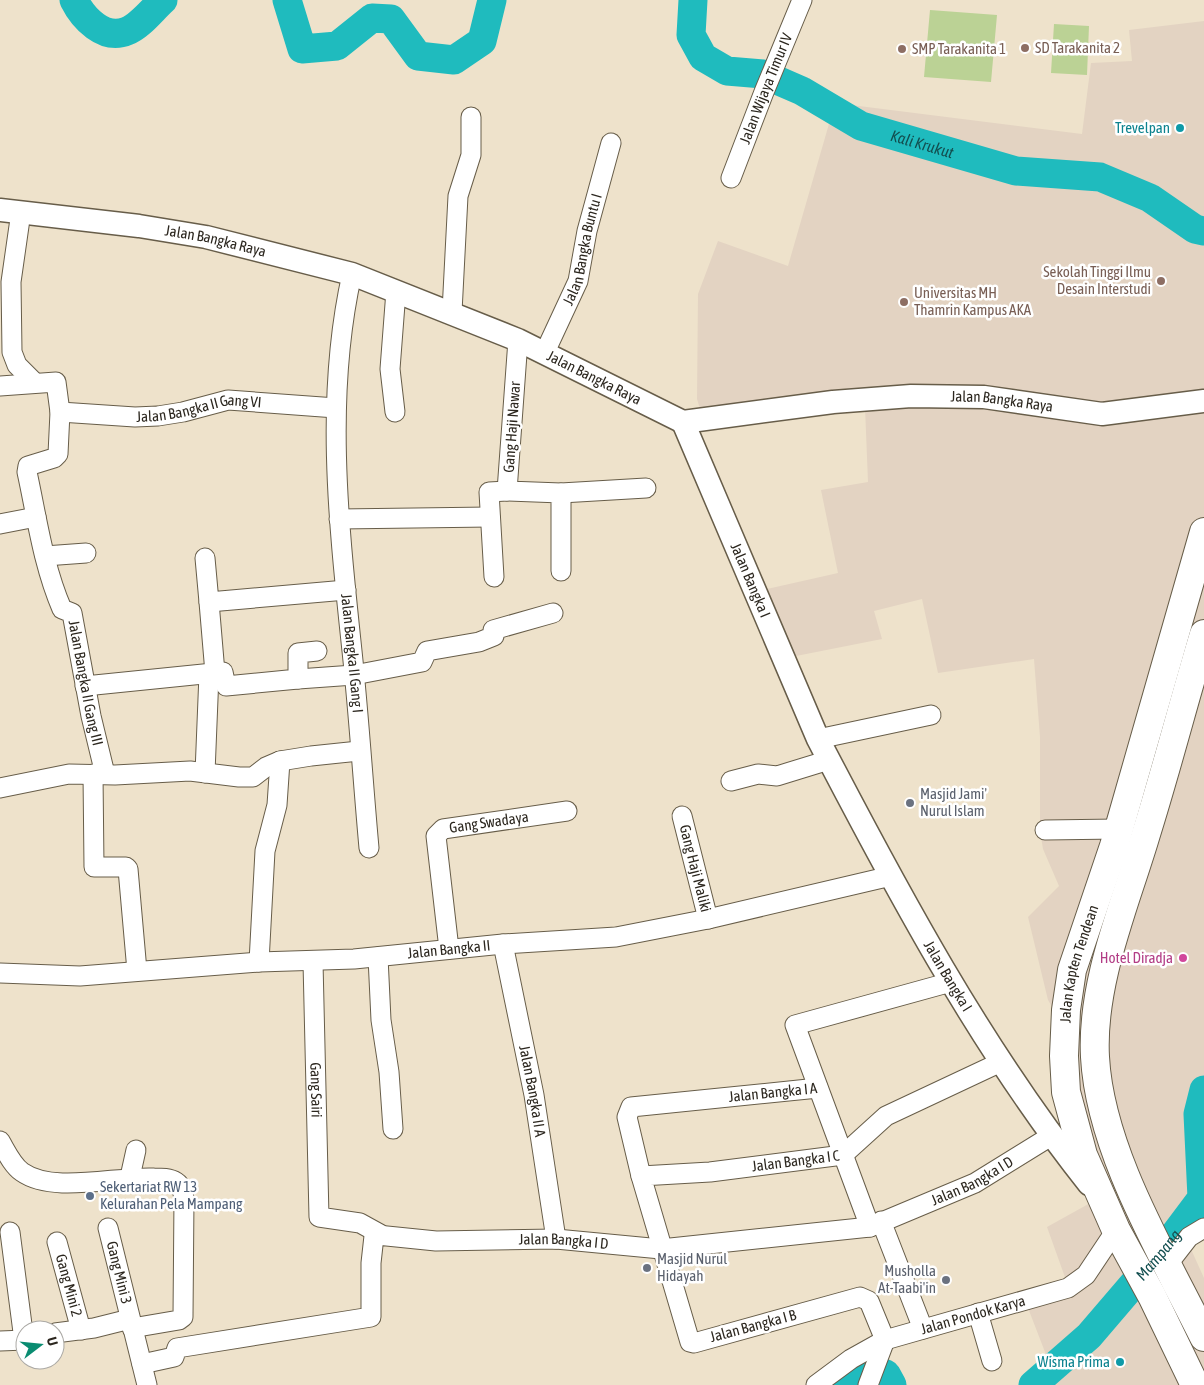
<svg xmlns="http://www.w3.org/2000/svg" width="1204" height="1385" viewBox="0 0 1204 1385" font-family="'Asap Condensed',sans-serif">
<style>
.commercial{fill:#e3d3c2}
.green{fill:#bbd295}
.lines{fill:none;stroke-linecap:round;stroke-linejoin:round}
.river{stroke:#1fbbbe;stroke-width:29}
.minor-casing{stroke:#675d49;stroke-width:21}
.tertiary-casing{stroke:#675d49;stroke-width:25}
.primary-casing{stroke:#675d49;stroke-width:30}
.minor{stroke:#fff;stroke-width:19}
.tertiary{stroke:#fff;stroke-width:22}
.primary{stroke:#fff;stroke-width:28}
.education-dot{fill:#8d6e63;stroke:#fff;stroke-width:2}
.culture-dot{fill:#0f9aa8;stroke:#fff;stroke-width:2}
.worship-dot{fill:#6b7280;stroke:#fff;stroke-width:2}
.hotel-dot{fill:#d1479c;stroke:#fff;stroke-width:2}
.service-dot{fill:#5c6f8a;stroke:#fff;stroke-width:2}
.labels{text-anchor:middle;stroke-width:5;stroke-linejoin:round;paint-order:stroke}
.education-label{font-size:15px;fill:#785e54;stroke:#fff;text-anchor:start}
.street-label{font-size:15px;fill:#2c271f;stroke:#fff}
.culture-label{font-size:15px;fill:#0d838f;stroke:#fff;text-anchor:end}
.worship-label{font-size:15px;fill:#5b616d;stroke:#fff;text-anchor:start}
.hotel-label{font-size:15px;fill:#b23c85;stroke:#fff;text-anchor:end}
.service-label{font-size:15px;fill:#4e5e75;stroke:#fff;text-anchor:start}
.water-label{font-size:16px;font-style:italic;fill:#134f50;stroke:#fff}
</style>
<rect width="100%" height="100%" fill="#eee2cb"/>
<path class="commercial" d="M1204,21v1216l-14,10 14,31v107h-166l12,-20 -27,-70 43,-15 -19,-53 45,-25 -31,-180 -13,-22 -20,-83 31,-31 -16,-37 -3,-18v-94l-6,-78 -96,14 -16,-74 -48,12 8,28 -91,18 -24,-68 71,-16 -17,-83 47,-8 -3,-75 -159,21 -9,-29 1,-105 20,-53 70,25 47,-163 247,31 9,-71 41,-2 -3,-31z"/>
<path class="green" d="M930,10l67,5 -6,67 -67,-5z
M1054,24l35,2 -2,49 -36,-2z"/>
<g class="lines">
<g class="river">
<path d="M74,0c9,18 30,41 53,31 13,-5 25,-21 36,-31"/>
<path d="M287,0l15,49 35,-3 35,-28 19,1 27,37 36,4 28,-19 10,-41"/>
<path id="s1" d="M693,0l-2,35 12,22 24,14 36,3 39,17 59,35 155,45 84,6 50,21 45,31 9,2"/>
<path d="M839,1385l4,-7 24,-12 19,8 6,11"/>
<path id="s2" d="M1033,1385l56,-49 77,-90 36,-48 -4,-84 6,-24"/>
</g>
<g class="minor-casing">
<g id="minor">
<path id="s3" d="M731,178l33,-86 38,-92"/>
<path d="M21,212l-10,70 1,70 5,13 17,17"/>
<path id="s4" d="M352,274c-28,124 -13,253 0,377 7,66 11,131 17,197"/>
<path d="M452,312l6,-116 13,-41v-38"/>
<path d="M518,340l-11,151 54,2v78"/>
<path id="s5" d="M545,352l33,-71 9,-50 24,-88"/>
<path id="s6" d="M0,386l56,-4 4,30 -2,42 -4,4 -26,8 -1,6c10,46 16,93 35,137l10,4 19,103 14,58"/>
<path id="s7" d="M60,412l75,5 23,-1 25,-4 45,-12 108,8"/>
<path d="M395,412l-5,-43 6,-78"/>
<path d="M561,493l85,-5"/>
<path d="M339,519l151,-2"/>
<path d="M0,524l36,-7"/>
<path d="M45,556l41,-3"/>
<path d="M205,558l4,44 137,-12"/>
<path d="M494,577l-5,-85 18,-1"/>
<path d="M209,602l6,71"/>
<path d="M298,679l56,-4 68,-13 5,-11 52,-9 15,-6 -1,-6 60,-17"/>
<path d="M85,686l138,-14 3,14 72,-7v-26l19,-2"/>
<path d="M818,739l113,-24"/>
<path d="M205,773l4,-99"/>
<path d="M93,774l1,93h32l2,2 9,102"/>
<path d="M731,781l27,-7 19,2 52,-16"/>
<path d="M0,788l69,-14 46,1 75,-4 49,6h14l13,-10 14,-6 31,-5 48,-5"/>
<path id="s8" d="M682,816l26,103"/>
<path d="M1045,830l73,-1"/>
<path id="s9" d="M503,944l31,151 22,144"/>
<path id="s10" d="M449,949l-13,-113 7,-7 124,-18"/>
<path d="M378,957l3,63 8,52 4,57"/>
<path d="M259,962l6,-111 12,-46 3,-44"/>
<path id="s11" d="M313,962l6,255 41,6 20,11"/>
<path id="s12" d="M0,973l80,3 179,-14 95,-3 149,-15 113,-7 92,-18 183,-43"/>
<path d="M0,1141c6,10 12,24 22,31 31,22 94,4 132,6 7,0 16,0 22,4 6,4 7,10 8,16l-1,119 -4,3 -47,8"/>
<path id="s13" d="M641,1176l-14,-59 4,-10 187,-19"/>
<path d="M130,1177l6,-27"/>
<path d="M881,1221l42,108"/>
<path d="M870,1227l-75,-202 156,-43"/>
<path id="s14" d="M108,1228l39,157"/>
<path d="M10,1232l14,108"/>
<path id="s15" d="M57,1242l24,88"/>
<path d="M1168,1264l21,-27 15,-9"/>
<path d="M978,1313l14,48"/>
<path d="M55,1333l39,-5 36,-9"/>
<path d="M0,1341l25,-1"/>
<path id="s16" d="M142,1364l32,-7 3,-9 194,-31v-54l3,-27 3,-1 59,6 120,-2 105,10 209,-22 105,-44 76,-47"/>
<path id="s17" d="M816,1385l35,-26 34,-19 183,-52 18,-13 30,-45"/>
<path id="s18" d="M868,1385l17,-45 -16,-39 -9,-4 -166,46 -4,-1 -49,-166 69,-4 133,-17 43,-39 115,-54"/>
</g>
</g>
<g class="tertiary-casing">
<g id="tertiary">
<path id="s19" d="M0,210l139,16 67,11 146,37 166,66 165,82 150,-20 78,-6 73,1 118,17 102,-13"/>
<path id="s20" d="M683,422l135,317c80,154 163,309 271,445"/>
</g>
</g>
<g class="primary-casing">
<g id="primary">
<path d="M1204,634c-20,66 -37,133 -58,200 -21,71 -55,148 -51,223 5,94 68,197 109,280"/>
<path id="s21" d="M1195,1385l-43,-89 -36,-66 -33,-75 -17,-63 -2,-36 2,-46 6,-40 42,-124 90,-314"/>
</g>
</g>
<use href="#minor" class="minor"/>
<use href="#tertiary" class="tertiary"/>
<use href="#primary" class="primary"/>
</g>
<g class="education-dot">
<circle cx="1025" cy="48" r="5"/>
<circle cx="902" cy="49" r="5"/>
<circle cx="1161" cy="281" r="5"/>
<circle cx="904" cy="302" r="5"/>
</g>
<g class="culture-dot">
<circle cx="1180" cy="128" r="5"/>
<circle cx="1120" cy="1362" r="5"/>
</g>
<g class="worship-dot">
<circle cx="910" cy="803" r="5"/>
<circle cx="647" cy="1268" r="5"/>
<circle cx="946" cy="1280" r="5"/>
</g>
<circle class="hotel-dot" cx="1183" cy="958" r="5"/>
<circle class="service-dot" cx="90" cy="1196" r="5"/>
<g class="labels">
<g class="education-label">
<text x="1035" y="53">SD Tarakanita 2</text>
<text x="912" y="54">SMP Tarakanita 1</text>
<text x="1151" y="277" text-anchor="end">Sekolah Tinggi Ilmu<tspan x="1151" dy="17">Desain Interstudi</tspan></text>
<text x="914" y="298">Universitas MH<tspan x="914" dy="17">Thamrin Kampus AKA</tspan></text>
</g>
<g class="street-label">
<text dy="5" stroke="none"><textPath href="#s3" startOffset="96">Jalan Wijaya Timur IV</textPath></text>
<text dy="5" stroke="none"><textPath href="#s19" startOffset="218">Jalan Bangka Raya</textPath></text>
<text dy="5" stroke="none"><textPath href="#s5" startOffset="110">Jalan Bangka Buntu I</textPath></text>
<text dy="5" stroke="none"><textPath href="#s19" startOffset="622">Jalan Bangka Raya</textPath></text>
<text dy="5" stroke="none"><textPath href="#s19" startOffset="1042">Jalan Bangka Raya</textPath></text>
<text dy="5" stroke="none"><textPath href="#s7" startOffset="140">Jalan Bangka II Gang VI</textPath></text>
<text transform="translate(512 427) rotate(-86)" y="5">Gang Haji Nawar</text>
<text dy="5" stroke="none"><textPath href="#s20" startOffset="172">Jalan Bangka I</textPath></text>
<text dy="5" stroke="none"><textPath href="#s4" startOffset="381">Jalan Bangka II Gang I</textPath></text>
<text dy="5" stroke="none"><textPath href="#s6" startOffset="391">Jalan Bangka II Gang III</textPath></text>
<text dy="5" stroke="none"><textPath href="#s10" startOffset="170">Gang Swadaya</textPath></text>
<text dy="5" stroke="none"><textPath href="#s8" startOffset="54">Gang Haji Maliki</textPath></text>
<text dy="5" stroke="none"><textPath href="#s12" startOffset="450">Jalan Bangka II</textPath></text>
<text dy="5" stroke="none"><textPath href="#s21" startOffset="451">Jalan Kapten Tendean</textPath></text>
<text dy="5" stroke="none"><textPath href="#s20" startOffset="615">Jalan Bangka I</textPath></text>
<text dy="5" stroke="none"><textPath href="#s11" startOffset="128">Gang Sairi</textPath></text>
<text dy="5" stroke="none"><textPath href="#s13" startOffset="214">Jalan Bangka I A</textPath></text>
<text dy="5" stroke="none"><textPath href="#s9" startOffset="150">Jalan Bangka II A</textPath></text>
<text dy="5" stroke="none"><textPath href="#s18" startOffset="605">Jalan Bangka I C</textPath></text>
<text dy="5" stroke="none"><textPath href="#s16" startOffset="930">Jalan Bangka I D</textPath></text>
<text dy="5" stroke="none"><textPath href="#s16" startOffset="510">Jalan Bangka I D</textPath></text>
<text dy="5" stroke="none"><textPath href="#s14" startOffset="46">Gang Mini 3</textPath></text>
<text dy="5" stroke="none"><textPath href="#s15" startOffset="45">Gang Mini 2</textPath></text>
<text dy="5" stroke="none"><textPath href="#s17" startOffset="174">Jalan Pondok Karya</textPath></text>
<text transform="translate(753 1326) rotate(-15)" y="5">Jalan Bangka I B</text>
</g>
<g class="culture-label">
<text x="1170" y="133">Trevelpan</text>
<text x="1110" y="1367">Wisma Prima</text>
</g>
<g class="worship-label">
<text x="920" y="799">Masjid Jami'<tspan x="920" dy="17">Nurul Islam</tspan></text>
<text x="657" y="1264">Masjid Nurul<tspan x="657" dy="17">Hidayah</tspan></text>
<text x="936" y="1276" text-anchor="end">Musholla<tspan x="936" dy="17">At-Taabi'in</tspan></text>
</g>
<g class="hotel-label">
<text x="1173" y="963">Hotel Diradja</text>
</g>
<g class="service-label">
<text x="100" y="1192">Sekertariat RW 13<tspan x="100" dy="17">Kelurahan Pela Mampang</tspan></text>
</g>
<g class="water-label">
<text dy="6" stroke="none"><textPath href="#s1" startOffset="299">Kali Krukut</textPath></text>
<text dy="6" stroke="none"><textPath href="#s2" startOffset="181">Mampang</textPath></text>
</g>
</g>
<g transform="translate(40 1345) rotate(74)"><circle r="24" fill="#ffffff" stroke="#aba9a5"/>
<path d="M0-4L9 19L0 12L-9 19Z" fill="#098c71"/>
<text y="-8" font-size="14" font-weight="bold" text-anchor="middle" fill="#2c271f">U</text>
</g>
</svg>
